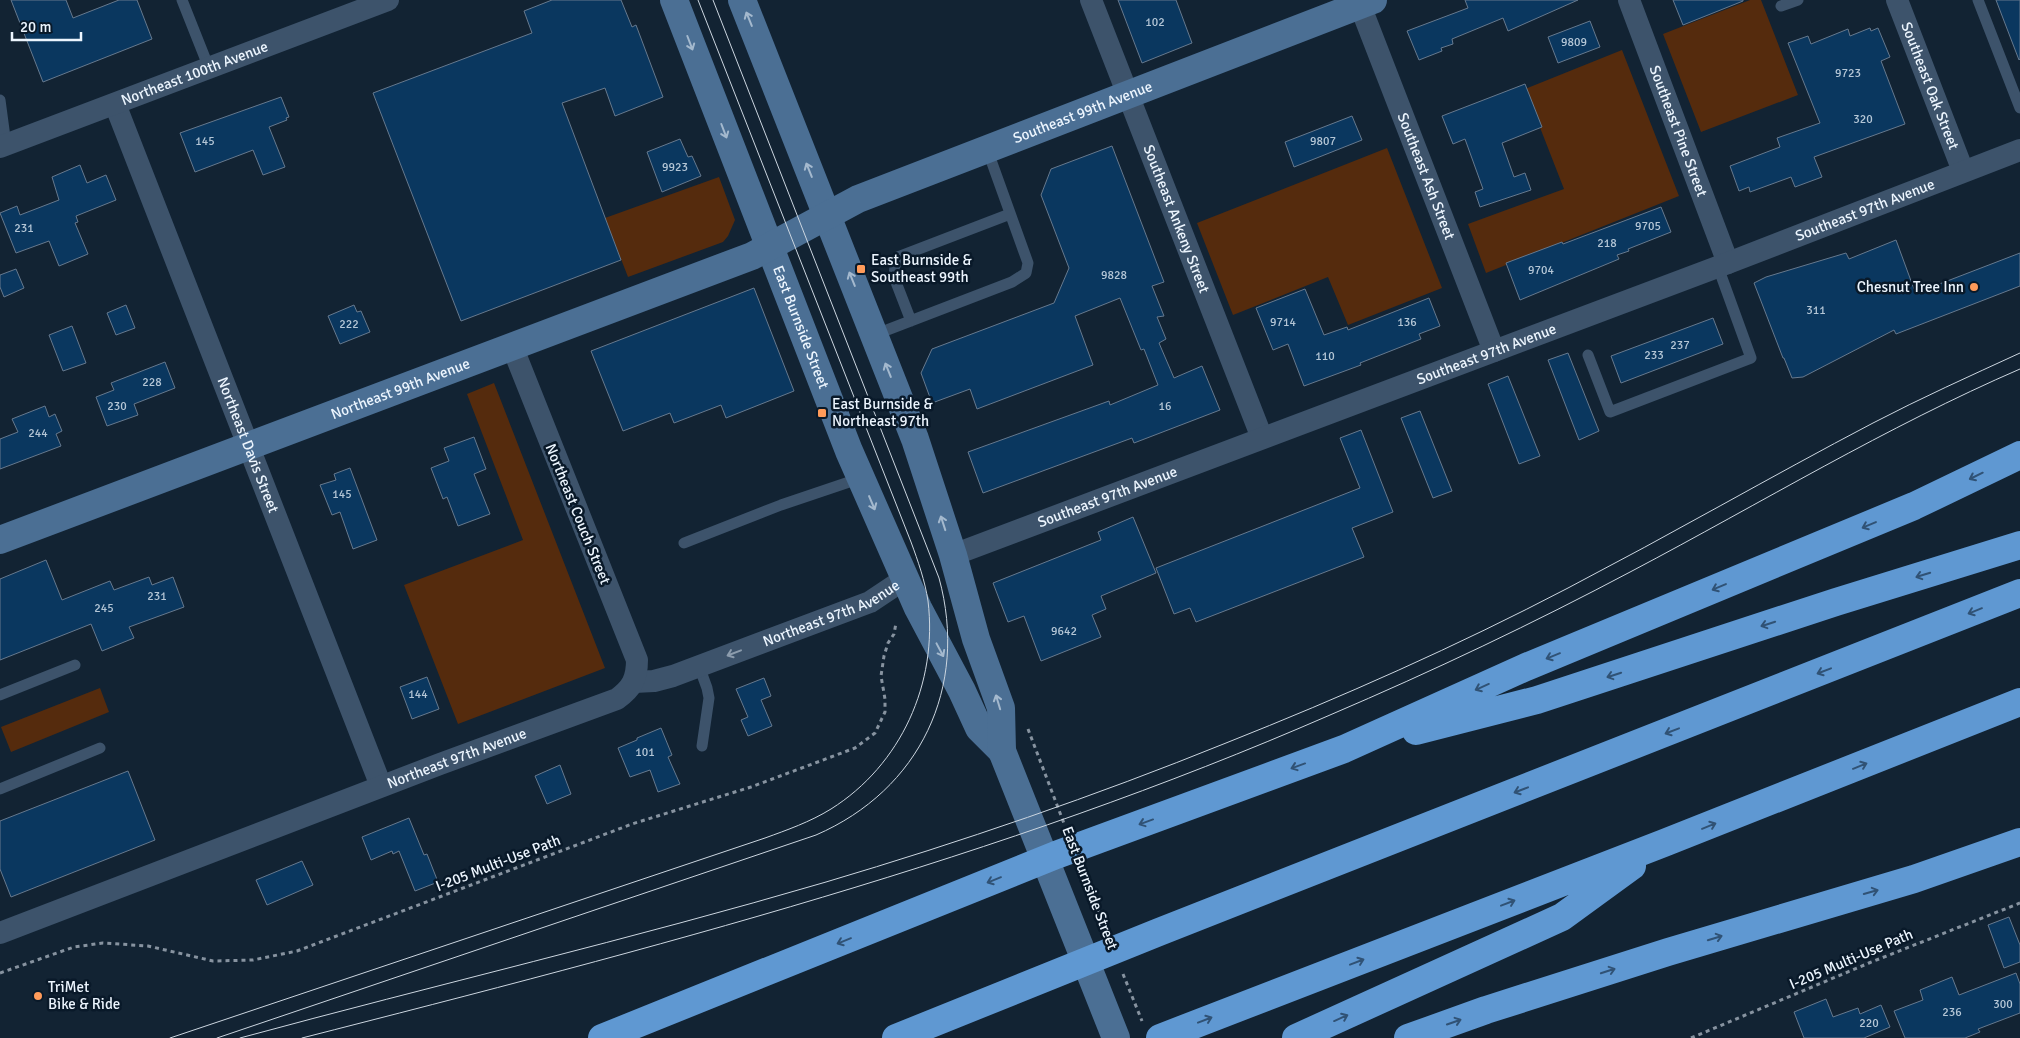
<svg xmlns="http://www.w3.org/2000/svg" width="2020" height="1038" viewBox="0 0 2020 1038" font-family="Signika,sans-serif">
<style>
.green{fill:#552b0d}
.building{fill:#0a375f;stroke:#66798e}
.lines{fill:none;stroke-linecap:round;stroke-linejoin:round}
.path{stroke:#8793a0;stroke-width:3;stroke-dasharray:4 4;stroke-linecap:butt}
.lane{stroke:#3d536b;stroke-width:11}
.street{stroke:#3d536b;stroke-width:22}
.secondary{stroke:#4b6f94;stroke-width:28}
.highway{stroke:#5f98d2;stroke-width:28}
.tram{stroke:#ccd6e0;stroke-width:1}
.oneway{stroke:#a4b9ce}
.oneway2{stroke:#305275}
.oneway3{stroke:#8c9cad}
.poi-dot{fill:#ff9b5a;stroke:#091929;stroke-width:2}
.labels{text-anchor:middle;stroke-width:5;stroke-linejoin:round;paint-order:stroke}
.number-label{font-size:12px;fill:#b4c6d6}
.street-label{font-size:15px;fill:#ecf5fe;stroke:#091929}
.poi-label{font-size:15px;fill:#ecf5fe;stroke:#091929;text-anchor:start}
</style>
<rect width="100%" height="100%" fill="#122333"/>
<path class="green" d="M1750,0h11l37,95 -97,37 -38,-98z
M1622,50l57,146 -193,77 -18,-49 96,-35 -39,-100z
M1387,148l55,140 -94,37 -20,-48 -95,38 -36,-92z
M719,177l16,43 -7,16 -5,6 -95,35 -23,-59z
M494,383l111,285 -147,56 -54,-139 119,-45 -56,-146z
M100,688l9,24 -98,40 -10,-25z"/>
<path class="building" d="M11,0h55l7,18 46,-18h18l15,39 -109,43z
M552,0h69l11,27 4,-2 27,72 -48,19 -10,-28 -43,15 59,157 -160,61 -88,-228 159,-60 -8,-22z
M1118,0h58l16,43 -50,20z
M1465,0h113l-70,31 -5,-13 -51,21 1,5 -12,4 1,3 -23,9 -12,-29 61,-23z
M1673,0h70v1l-60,24z
M1996,0h24v59l-1,1z
M1590,21l10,26 -42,16 -10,-26z
M1870,28l1,3 7,-3 12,29 -9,4 24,63 -91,33 8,20 -27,10 -4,-10 -41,15 -1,-5 -10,4 -9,-25 50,-19 -3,-9 43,-15 -32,-80 20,-7 3,8 37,-15 2,7z
M1525,84l17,43 -40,16 12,34 11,-4 6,17 -51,17 -5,-15 8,-3 -18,-50 -12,5 -11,-28z
M281,97l8,20 -3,1 1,2 -18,7 16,40 -22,8 -10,-25 -58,22 -15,-39z
M1352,116l10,24 -68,27 -9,-25z
M680,139l8,18 4,-1 9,20 -39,16 -15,-40z
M1112,146l52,136 -12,4 12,30 -7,1 9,22 -7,4 15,35 28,-12 18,44 -86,33 -2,-5 -149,55 -15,-41 141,-51 1,4 48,-20 -14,-36 -3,1 -21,-52 -45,18 18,49 -116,44 -7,-20 -38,14 -11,-30 11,-24 122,-46 15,-35 -28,-73 10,-26z
M80,165l7,18 19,-8 10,25 -40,16 2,6 -3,1 13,31 -29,12 -10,-25 -33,12 -16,-40 17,-7 3,9 39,-15 -7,-23z
M1661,207l10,25 -43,17 1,2 -12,4 2,4 -99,41 -14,-37 56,-21 1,2z
M1896,240l18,49 13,-5 2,4 91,-35v33l-124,48 -2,-4 -91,47 -11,1 -8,-20h-1l-29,-75 12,-6 80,-24 3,6z
M16,269l8,19 -20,9 -4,-10v-12z
M754,288l40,103 -68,27 -5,-13 -47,18 -4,-10 -47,18 -32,-80z
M1305,289l19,46 23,-8 1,3 81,-32 11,28 -21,8 2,5 -61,24 1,2 -57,21 -16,-42 -15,6 -17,-42z
M126,305l9,23 -19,7 -9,-22z
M354,305l3,7 4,-1 9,21 -30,12 -12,-28z
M1713,318l10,26 -102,39 -10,-27z
M72,326l14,37 -23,8 -14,-36z
M1568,353l31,78 -20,9 -31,-80z
M165,362l10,26 -41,16 4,11 -31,11 -11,-29 18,-7 -3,-7z
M1508,376l32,80 -21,8 -31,-80z
M45,406l4,11 6,-3 7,17 -6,3 5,12 -61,23v-30l18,-7 -6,-13z
M1420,411l32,80 -19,7 -32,-80z
M1361,430l32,82 -41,16 12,29 -168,65 -6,-14 -16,6 -18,-46 204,-80 -20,-50z
M474,437l12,32 -12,5 16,40 -32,12 -11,-29 -4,2 -12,-31 18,-7 -5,-13z
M350,468l27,72 -24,9 -13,-37 -8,3 -12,-30 16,-5 -2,-6z
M1133,517l23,56 -55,23 5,13 -14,6 9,22 -60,24 -17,-45 -16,6 -15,-39 108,-43 -3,-8z
M46,560l16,40 48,-19 4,9 35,-13 3,8 21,-8 11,30 -55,20 5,11 -32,13 -11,-27 -91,36v-81z
M427,677l12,32 -27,10 -12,-32z
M764,678l7,18 -10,4 11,26 -24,10 -7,-16 7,-3 -12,-28z
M661,728l11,27 -4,2 12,27 -22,8 -8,-22 -20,7 -12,-29 19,-8v-2z
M560,765l11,29 -24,10 -12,-28z
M128,771l27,69 -144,57 -11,-28v-48z
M409,818l15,37 3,-1 11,28 -23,9 -16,-40 -6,3 -1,-3 -21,9 -9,-23z
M302,861l11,24 -46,20 -11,-25z
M2009,917l11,28v17l-16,6 -16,-43z
M2016,973l4,11v29l-42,16 2,3 -15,6h-60l-11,-27 29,-11 -3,-10 32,-13 7,18z
M1826,999l7,18 25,-9 2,6 21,-9 9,22 -26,11h-60l-10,-26z"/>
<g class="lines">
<path class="path" d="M1028,729l37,97
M1083,871l22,57
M0,973l74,-26 29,-4 45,3 65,15 40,-1 44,-9 335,-127 119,-37 104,-39 20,-15 10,-21v-13l-4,-23 3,-20 4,-13 6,-9 2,-11
M1123,974l19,47
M1691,1038l178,-75 151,-60"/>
<path class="lane" d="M182,0l27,68
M1978,0l42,108
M1781,6l17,-6
M0,100l6,45
M911,321l-17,-44 1,-11 3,-9 112,-43
M874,335l138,-53 14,-9 2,-10 -41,-114
M1588,355l22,57 141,-54 -33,-91
M684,543l97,-38 80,-27
M699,666l8,22 2,10 -7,48
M0,695l75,-30
M0,789l100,-41"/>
<g class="street">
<path id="s1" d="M1091,0l171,438"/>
<path id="s2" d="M1358,0l136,351"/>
<path id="s3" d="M1629,0l99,263"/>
<path id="s4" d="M1897,0l66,171"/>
<path id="s5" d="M115,104l266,682"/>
<path id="s6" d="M0,147l388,-147"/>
<path id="s7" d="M953,555l775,-292 292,-113"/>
<path id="s8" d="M634,682l20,-1 19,-5 197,-74 36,-24"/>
<path id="s9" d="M0,933l440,-169 177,-65c15,-11 20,-20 20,-39l-125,-314"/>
</g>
<g class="secondary">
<path id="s10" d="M674,0l175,451 69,157 44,83 17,37 23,23"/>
<path d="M742,0l173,439 38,116 23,84 25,69 1,43 114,287"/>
<path id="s11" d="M0,540l752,-284 106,-57 515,-199"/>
</g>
<path class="highway" d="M1416,731l121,-31 299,-98 184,-57
M602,1038l454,-183 288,-106 182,-82 388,-161 106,-51
M896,1038l263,-106 861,-339
M1160,1038l504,-195 356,-141
M1296,1038l266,-121 70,-51
M1408,1038l78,-28 182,-58 246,-73 106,-37"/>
<path class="tram" d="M170,1038l595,-200c22,-8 45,-16 66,-29 70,-44 107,-126 97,-208 -3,-20 -10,-40 -17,-59l-213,-542
M217,1038l599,-203c104,-45 153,-148 123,-257l-226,-578
M240,1038c195,-53 392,-99 586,-156 135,-40 269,-86 400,-139 116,-46 231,-97 342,-155 102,-53 202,-111 305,-165 48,-25 97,-47 147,-70
M302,1038c348,-89 698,-179 1028,-323 103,-44 204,-92 302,-144 129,-68 254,-144 388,-202"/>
</g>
<defs><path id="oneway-shaft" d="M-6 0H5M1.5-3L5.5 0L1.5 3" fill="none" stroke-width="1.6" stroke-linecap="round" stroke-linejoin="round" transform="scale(1.25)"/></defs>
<g class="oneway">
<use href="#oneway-shaft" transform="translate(749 19) rotate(-112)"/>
<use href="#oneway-shaft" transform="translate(690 43) rotate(69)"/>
<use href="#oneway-shaft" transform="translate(724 131) rotate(69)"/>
<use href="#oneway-shaft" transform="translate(809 170) rotate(-112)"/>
<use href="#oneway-shaft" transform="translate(852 279) rotate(-112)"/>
<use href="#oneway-shaft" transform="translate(888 370) rotate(-112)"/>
<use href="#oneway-shaft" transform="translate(872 503) rotate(67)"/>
<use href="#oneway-shaft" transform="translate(943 523) rotate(-108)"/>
<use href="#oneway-shaft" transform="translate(940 650) rotate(62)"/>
<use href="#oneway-shaft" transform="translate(998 702) rotate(-107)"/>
</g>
<g class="oneway2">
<use href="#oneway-shaft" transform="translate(1976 476) rotate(154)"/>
<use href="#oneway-shaft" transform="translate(1869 525) rotate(157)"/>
<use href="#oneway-shaft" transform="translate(1923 575) rotate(163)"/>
<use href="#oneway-shaft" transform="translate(1719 587) rotate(157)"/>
<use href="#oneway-shaft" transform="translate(1975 611) rotate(158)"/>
<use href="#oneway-shaft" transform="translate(1768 624) rotate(162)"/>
<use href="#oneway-shaft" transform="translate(1553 656) rotate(158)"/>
<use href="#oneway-shaft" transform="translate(1824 671) rotate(159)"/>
<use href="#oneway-shaft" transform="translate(1614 675) rotate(162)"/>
<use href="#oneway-shaft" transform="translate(1482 687) rotate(156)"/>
<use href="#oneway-shaft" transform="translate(1672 731) rotate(159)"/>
<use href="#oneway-shaft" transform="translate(1298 766) rotate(160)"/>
<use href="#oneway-shaft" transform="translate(1860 766) rotate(-22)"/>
<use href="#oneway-shaft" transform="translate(1521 790) rotate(159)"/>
<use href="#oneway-shaft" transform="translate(1146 822) rotate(160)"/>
<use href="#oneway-shaft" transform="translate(1709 826) rotate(-22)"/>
<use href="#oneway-shaft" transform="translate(994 880) rotate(158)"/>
<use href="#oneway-shaft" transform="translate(1871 892) rotate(-16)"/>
<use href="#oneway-shaft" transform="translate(1508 903) rotate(-21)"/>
<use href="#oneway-shaft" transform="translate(1715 938) rotate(-17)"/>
<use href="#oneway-shaft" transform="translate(844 941) rotate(158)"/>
<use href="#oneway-shaft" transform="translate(1357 962) rotate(-21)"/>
<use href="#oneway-shaft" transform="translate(1608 971) rotate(-18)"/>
<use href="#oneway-shaft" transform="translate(1341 1018) rotate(-24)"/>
<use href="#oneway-shaft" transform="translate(1205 1020) rotate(-21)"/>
<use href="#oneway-shaft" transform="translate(1454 1022) rotate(-19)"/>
</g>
<use class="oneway3" href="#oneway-shaft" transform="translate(734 653) rotate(159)"/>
<g class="poi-dot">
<rect x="856" y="264" width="10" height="10" rx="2.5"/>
<circle cx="1974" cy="287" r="5"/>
<rect x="817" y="408" width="10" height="10" rx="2.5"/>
<circle cx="38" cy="996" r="5"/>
</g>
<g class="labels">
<g class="number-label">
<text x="1155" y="26">102</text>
<text x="1574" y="46">9809</text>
<text x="1848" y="77">9723</text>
<text x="1863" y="123">320</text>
<text x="205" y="145">145</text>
<text x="1323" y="145">9807</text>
<text x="675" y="171">9923</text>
<text x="1648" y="230">9705</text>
<text x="24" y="232">231</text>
<text x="1607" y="247">218</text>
<text x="1541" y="274">9704</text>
<text x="1114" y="279">9828</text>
<text x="1816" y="314">311</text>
<text x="1283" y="326">9714</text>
<text x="1407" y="326">136</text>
<text x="349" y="328">222</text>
<text x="1680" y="349">237</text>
<text x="1654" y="359">233</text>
<text x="1325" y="360">110</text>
<text x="152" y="386">228</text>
<text x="117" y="410">230</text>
<text x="1165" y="410">16</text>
<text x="38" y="437">244</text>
<text x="342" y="498">145</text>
<text x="157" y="600">231</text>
<text x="104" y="612">245</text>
<text x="1064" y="635">9642</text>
<text x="418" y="698">144</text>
<text x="645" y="756">101</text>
<text x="2003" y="1008">300</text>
<text x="1952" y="1016">236</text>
<text x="1869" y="1027">220</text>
</g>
<g class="street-label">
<text dy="5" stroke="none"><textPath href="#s6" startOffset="208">Northeast 100th Avenue</textPath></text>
<text dy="5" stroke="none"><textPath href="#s4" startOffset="92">Southeast Oak Street</textPath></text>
<text dy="5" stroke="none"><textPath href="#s11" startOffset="1165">Southeast 99th Avenue</textPath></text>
<text dy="5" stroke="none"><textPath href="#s3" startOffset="140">Southeast Pine Street</textPath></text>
<text dy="5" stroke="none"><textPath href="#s2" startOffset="189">Southeast Ash Street</textPath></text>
<text dy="5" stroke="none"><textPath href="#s7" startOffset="975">Southeast 97th Avenue</textPath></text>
<text dy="5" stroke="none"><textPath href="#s1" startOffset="235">Southeast Ankeny Street</textPath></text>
<text dy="5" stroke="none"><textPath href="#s10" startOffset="351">East Burnside Street</textPath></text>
<text dy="5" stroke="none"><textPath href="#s7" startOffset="570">Southeast 97th Avenue</textPath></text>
<text dy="5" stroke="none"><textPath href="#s11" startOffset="428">Northeast 99th Avenue</textPath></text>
<text dy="5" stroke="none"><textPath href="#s5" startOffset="366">Northeast Davis Street</textPath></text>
<text dy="5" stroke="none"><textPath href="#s7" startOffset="165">Southeast 97th Avenue</textPath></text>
<text transform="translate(578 514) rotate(68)" y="5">Northeast Couch Street</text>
<text dy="5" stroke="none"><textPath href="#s8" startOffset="210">Northeast 97th Avenue</textPath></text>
<text dy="5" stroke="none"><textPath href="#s9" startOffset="489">Northeast 97th Avenue</textPath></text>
<text transform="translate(498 863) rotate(-21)" y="5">I-205 Multi-Use Path</text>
<text transform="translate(1090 888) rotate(69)" y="5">East Burnside Street</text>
<text transform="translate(1851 959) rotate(-23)" y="5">I-205 Multi-Use Path</text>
</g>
<g class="poi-label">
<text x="871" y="265">East Burnside &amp;<tspan x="871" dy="17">Southeast 99th</tspan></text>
<text x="1964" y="292" text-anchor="end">Chesnut Tree Inn</text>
<text x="832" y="409">East Burnside &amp;<tspan x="832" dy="17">Northeast 97th</tspan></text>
<text x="48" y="992">TriMet<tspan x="48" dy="17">Bike &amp; Ride</tspan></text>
</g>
</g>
<path d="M12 32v8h69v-8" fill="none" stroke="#ecf5fe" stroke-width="2.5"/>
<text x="20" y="32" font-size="15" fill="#ecf5fe" stroke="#091929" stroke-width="4" paint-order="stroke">20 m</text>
</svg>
